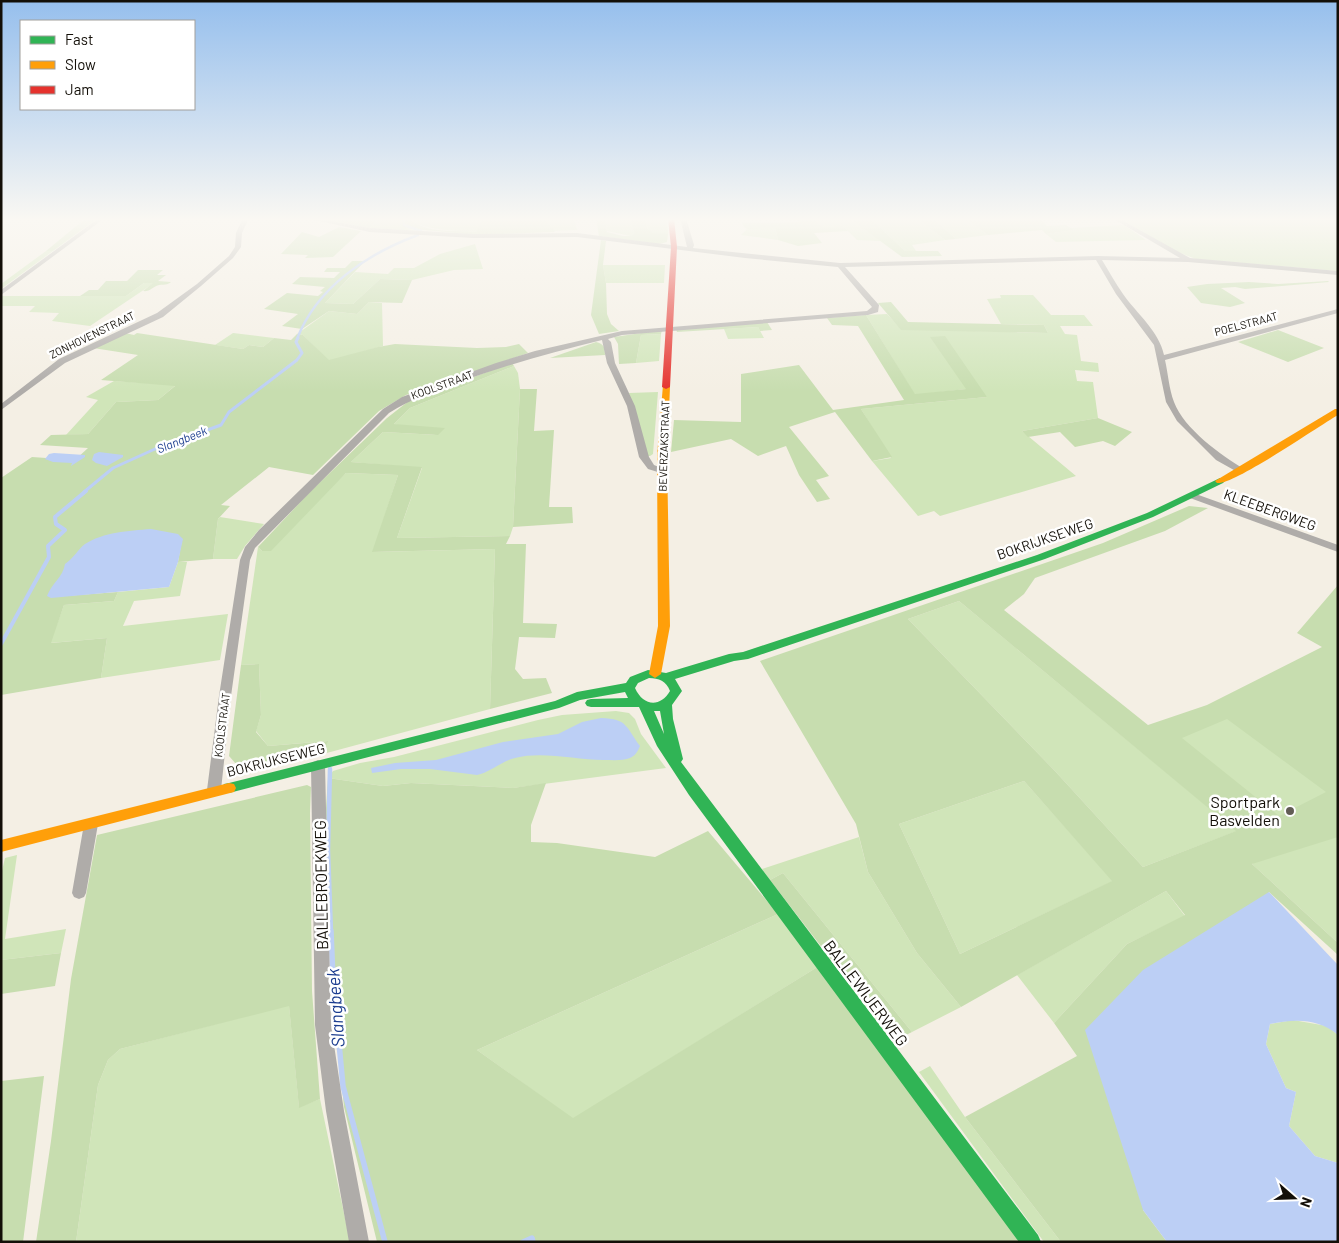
<svg xmlns="http://www.w3.org/2000/svg" width="1339" height="1243" viewBox="0 0 1339 1243" font-family="Barlow,sans-serif">
<style>
.green{fill:#d0e5b9}
.forest{fill:#c7ddaf;fill-rule:evenodd}
.water{fill:#bccff5}
.lines{fill:none;stroke-linecap:round;stroke-linejoin:round}
.stream-far4{stroke:#bccff5;stroke-width:2.5}
.stream-far3{stroke:#bccff5;stroke-width:3}
.stream-far2{stroke:#bccff5;stroke-width:4}
.stream-far1{stroke:#bccff5;stroke-width:4.5}
.stream{stroke:#bccff5;stroke-width:5.5}
.street{fill:#afaca9;fill-rule:evenodd}
.fast{fill:#30b455;fill-rule:evenodd}
.slow{fill:#ff9f0a;fill-rule:evenodd}
.jam{fill:#e5322d;fill-rule:evenodd}
.poi-dot{fill:#625d55;stroke:#fff;stroke-width:2}
.labels{text-anchor:middle;stroke-width:5;stroke-linejoin:round;paint-order:stroke}
.far-street-label{font-size:11px;fill:#130f08;stroke:#fff}
.far-water-label{font-size:12px;font-style:italic;fill:#1c3d8f;stroke:#fff}
.street-label{font-size:14px;fill:#130f08;stroke:#fff}
.near-poi-label{font-size:16px;fill:#130f08;stroke:#fff;text-anchor:end}
.near-street-label{font-size:16px;fill:#130f08;stroke:#fff}
.near-water-label{font-size:18px;font-style:italic;fill:#1c3d8f;stroke:#fff}
</style>
<rect width="100%" height="100%" fill="#f4efe4"/>
<path class="green" d="M378,218h24l-1,2 6,9 12,2 -49,-3z
M410,218h72l-4,14c-19,-2 -56,0 -68,-14z
M544,218h30l3,12 -25,1z
M605,218h25l4,15 -3,3 -24,-5z
M645,218h22l1,16c-15,0 -21,0 -23,-16z
M814,218h35l32,23 -24,-1 -14,-14 -21,1z
M870,218h46l29,22 -33,5 4,6h-11z
M933,218h31l24,17 -32,4z
M1118,218h220v53l-142,-12 -21,-8z
M1124,225l22,15 -90,2 -10,-8 28,-4 -4,-2z
M756,227h19l3,13 -37,-5 6,-6z
M475,244l8,25 -29,1 -42,10 -32,-1 -27,25 -28,-1 30,-31 33,2 6,-6h20l26,-14z
M46,251h7l-52,38v-5z
M603,265h62l-1,18h-58z
M144,283h10l-64,43 -38,-5 7,-8 -30,-1 6,-6h-34l1,-10h124z
M1000,295h33l18,20h33l9,11h-33l5,8 12,1 4,26 17,2 1,9 -24,-2 2,11 16,1 5,36 -76,13 54,45 -136,40 -6,-5 -16,5 -46,-55 19,-3 -30,-49 126,-12 -21,-8 -51,6 -49,-80 21,-1 14,15 147,4 -4,-8 -43,-1 -14,-25 14,-1z
M369,302l13,1 1,43 -54,15 -26,-26 -6,-1 32,-23 28,3z
M758,327l6,11 -36,1 -4,-10z
M233,333l41,5 -11,9 -14,-2 -6,4 -28,-4z
M661,334l-2,27 -23,2 5,-28z
M514,366l4,7 2,16 -7,138 -3,9 -113,2 25,-70 -71,-6 32,-30 55,3 -44,-11 16,-16z
M114,381l62,4 -18,15 -42,2 -28,32 -22,1 32,-35 -12,-3z
M658,392l-5,62 -3,2h-2l-19,-63z
M346,473l52,2 -25,77 122,-3 -5,160 -167,45 4,-13 -59,5 -12,-15 5,-16 -2,-51 -18,1 17,-118 4,4z
M220,517l44,7 -19,22 -8,13h-24l5,-40z
M178,562h9l-7,34 -46,5 -11,25 105,-12 -8,46 -119,18 6,-40 -57,5 14,-38 50,-4 4,-9 51,-5z
M959,601l278,230 -94,36 -89,-97 -146,-151z
M616,711l13,2 6,6 6,15 25,34 -153,20 -102,-5 -28,3 -55,-8 5,-7 27,-8 34,-6 144,-37 24,-5z
M1225,716l113,63v164l-86,-79 30,-21 -136,-107z
M1024,781l89,100 -153,73 -61,-130z
M859,837l9,35 49,81 44,54 -49,25 -129,-159 -13,7 -8,-11z
M17,855l-12,84 61,-10 -5,24 -60,7v-85l4,-17z
M1166,891l19,25 -58,28 -73,79 -37,-48z
M778,914l41,52 -246,153 -96,-69z
M289,1005l10,102 21,-8 30,143h-274l22,-157 10,-25 12,-11z
M1293,1020l34,6 11,9v128l-23,-7 -26,-30 7,-34 -10,-4 -20,-44 4,-20z
M930,1066l35,51 96,125h-17l-125,-170z"/>
<path class="forest" d="M86,218h12l-45,33h-7z
M315,218h63l-8,10z
M402,218h8c13,16 48,12 67,14l5,-14h62l11,14 -78,3 -74,-7z
M596,218h9l2,14 16,4h8l3,-3 -4,-15h15l2,10 6,5 15,1 -1,8 -8,2 -60,-8z
M798,218h16l8,9 21,-1 5,5 -34,2 8,10 -24,3 -20,-6 -3,-13 -28,2 -3,-2 -2,-4 58,-1z
M849,218h21l35,33h33l4,5 -40,1z
M916,218h17l23,21 -11,1z
M964,218h76l7,8 19,-1 8,5 -28,4 -4,-4 -54,5z
M339,227l22,4 -28,26 -28,1 3,-3 -27,-1 21,-22 17,5z
M601,240l5,1 -3,24 3,18 1,31 4,10 8,7 -20,3 -8,-19z
M352,261h13l-40,42 28,1 27,-25 32,1 -10,23 -33,-1 -12,12 -28,-3 -27,18 -20,-3 16,-12 -34,-5 23,-16 31,3 5,-4 -3,-1 5,-4 -33,-3 8,-7 34,1 6,-6h-16l3,-4h18z
M138,270h25l-6,5h9l-8,6 13,1c-5,4 -7,2 -12,3 -7,2 -9,7 -16,6l10,-8h-9l-18,13h-46l9,-6h9l8,-9h21z
M1328,281l1,1 -84,7 -10,-2 -14,1 24,15 -15,4 -29,-4 -14,-16 20,-3 42,-2 29,2z
M891,302l17,20 136,3 4,8 -147,-3 -23,-27z
M866,315l49,79 51,-5 -36,-52 15,-1 42,61 -126,12 31,48 -20,4 -37,-49 -46,15 40,49 -13,4 14,19 -13,3 -18,-27 -13,-29 -28,10 -27,-17 -60,13 3,-32 67,2v-48l58,-9 34,45 71,-10 -46,-74 -26,-1 -5,-7z
M767,322l5,8 -12,1 -2,-4 -81,5 -1,-3z
M662,330l-1,4 -20,1 -5,28 -17,1 -1,-20 -4,-7z
M1278,330l46,18 -36,14 -50,-20z
M125,333l9,2 3,-2 106,16 6,-4 14,2 11,-9 17,2 6,-6 6,1 26,25 49,-13 17,-3 82,4 29,-1 13,-3 9,9 -122,42 -27,16 -66,64 -44,-8 -48,38 9,1 -12,13 -5,40 -35,3 4,-23 -131,58 67,-5 -4,9 -50,4 -13,38 56,-5 -6,40 -100,17v-217l31,-21 43,3 13,-12 -48,-3 11,-10 37,-1 28,-32 42,-2 17,-14 -74,-6 37,-25 -45,-7z
M596,342c8,2 9,5 9,13l-55,3z
M512,363l2,3 -104,42 -16,16 51,4 -7,7 -55,-3 -32,30 71,5 -25,71 113,-2 -4,8h20l-3,79 34,1 -2,14 -36,-1 -4,32 8,10 23,-1 6,15 -62,16 5,-160 -123,3 26,-77 -52,-2 -75,78h-9l-4,-4 51,-54 78,-75 23,-18z
M520,389h17l-3,42 20,-1 -5,77h23l1,16 -60,4z
M1098,418l34,14 -17,14 -12,-5 -28,6 -15,-15 -32,5 -6,-6z
M1189,506l19,2 -43,23 -130,47 -11,16 -20,16 144,115 59,-20 115,-58 -25,-14 41,-48v252l-86,27 86,79v12l-69,-63 -126,318 24,32h-106l-96,-125 112,-61 -23,-33 73,-79 58,-29 -19,-24 -205,116 -44,-54 -49,-81 -12,-48 -96,-163 343,-118zM959,601l277,230 -93,36 -89,-97 -146,-151zM1227,719l99,73 -47,24 -97,-78zM1024,781l88,100 -152,73 -61,-130z
M259,664l2,51 -5,17 12,14 60,-5 -5,13 -72,14 -15,-4 -7,-8 12,-91z
M328,778l55,8 28,-3 102,5 33,-5 -15,42v17l26,1 98,14 53,-26 70,83 -301,136 96,68 246,-152 202,276h-644l-33,-135 -9,-93 -11,-176z
M307,785l4,2 -1,26 2,178 8,108 -21,9 -10,-102 -169,43 -12,11 -10,25 -22,157h-40l15,-101 20,-162 26,-144z
M783,873l129,159 -18,9 -124,-161z
M61,953l-6,33 -54,8v-34z
M44,1076l-21,166h-22v-161z"/>
<path class="water" d="M99,452l24,3v2l-16,9 -11,-3 -4,-3 2,-6z
M54,453l31,2v2l-14,9 1,-3 -19,-1 -8,-3 4,-5z
M151,529l27,5 5,5 -5,23 -9,25 -118,11 -4,-2c5,-13 16,-19 18,-32 9,-6 13,-15 20,-20 19,-12 43,-13 66,-15z
M601,718c27,1 24,8 39,28 -2,5 -5,10 -10,12 -7,3 -18,2 -26,2 -29,0 -61,-9 -89,-2 -13,3 -24,14 -38,17l-47,-6h-29l-29,4 -1,-5 24,-5 41,-3 67,-18 55,-8 24,-12z
M1269,892l69,73v70c-20,-17 -44,-16 -68,-11l-4,20 20,44 10,4 -7,34 26,30 23,7v79h-171l-24,-32 -58,-180 58,-60z"/>
<g class="lines">
<path class="stream-far4" d="M403,218l1,7 17,6
M297,339c20,-52 70,-85 121,-104"/>
<path class="stream-far3" d="M84,492l29,-24 42,-19 66,-24 8,-13 68,-52 5,-7 -6,-11 2,-4"/>
<path class="stream-far2" d="M1,644l48,-87 -1,-11 17,-16 -9,-6 -1,-7 31,-26"/>
<path class="stream-far1" d="M330,769l-2,81 3,82"/>
<path class="stream" d="M331,931l2,48 10,107 42,156
M523,1242l9,-4 1,4"/>
<path class="street" d="M99,218h6l-104,77v-5z
M243,218h6l-7,15 -1,14 -8,11 -32,28 -38,31 -98,46 -64,47v-6l58,-45 98,-46 40,-29 32,-28 6,-9 1,-14z
M305,218h10l55,10 103,6 104,-1 110,14 -7,-29h6l8,27 -1,3 147,15 258,-7 82,2 -68,-40h6l72,40 148,13v4l-150,-13 -86,-2c7,11 13,23 21,34 14,20 36,37 41,61l174,-46v4l-173,47c3,13 4,29 9,42 10,27 47,53 70,67l2,2 -5,3 -25,-14 -39,-39 -11,-19 -12,-57 -38,-51 -20,-34 -251,7 34,38 -1,7 -10,3 -246,20 -14,4 3,3 4,21 20,43 14,51 5,8 12,5 -5,3 -13,-4 -9,-12 -12,-51 -20,-43 -5,-23c-49,12 -96,25 -143,42 -25,9 -48,17 -70,31l-134,135 -5,12 -19,136 -10,94 -2,4 -5,1 -5,-1 -2,-4 12,-94 21,-136 5,-13 14,-17 124,-121 19,-12 94,-34 39,-12 87,-20 245,-20 5,-4 -34,-40 -93,-9 -168,-21 -104,1 -103,-6z
M1193,493l145,52v7l-148,-54 -2,-2 2,-2z
M318,760l5,2 2,3 6,260 13,86 25,131h-20l-23,-131 -11,-86 -4,-260 2,-3z
M91,819l5,1 2,4 -12,69 -2,4 -5,2 -5,-2 -2,-4 12,-69 2,-4z"/>
<path class="fast" d="M1220,478l5,3 -2,2 -70,34 -108,42 -297,100 -14,2 -59,18 7,12 -10,14 1,14 10,40 -2,3 357,473 3,7h-22l-330,-447 -32,-49 -18,-39h-48l-4,-1 -2,-3 2,-3 4,-1 37,-1 -3,-6 -45,8 -21,8 -330,85 -5,-1 -2,-4 2,-4 5,-1 326,-82 22,-9 49,-9 4,-6 18,-7 18,3 63,-19 14,-2 294,-97 110,-42zM649,678c10,0 17,3 21,13 -10,17 -27,15 -35,-3l3,-5zM654,711h6l4,23z"/>
<path class="slow" d="M663,385l7,2 -3,69 3,170 -9,48 -6,4 -6,-4 9,-48 -1,-170z
M1335,409h3v6c-19,11 -106,71 -121,68l-2,-2z
M229,783l5,1 2,4 -2,4 -233,60v-12z"/>
<path class="jam" d="M668,218h6l3,29 -7,140 -4,2 -4,-2 9,-140z"/>
</g>
<linearGradient id="sky" x2="0" y2="1"><stop stop-color="#96bfed"/><stop offset="0.56" stop-color="#faf8f3"/><stop offset="1" stop-color="#faf8f3" stop-opacity="0"/></linearGradient>
<rect width="1339" height="392" fill="url(#sky)"/>
<circle class="poi-dot" cx="1290" cy="811" r="5"/>
<g class="labels">
<g class="far-street-label">
<text transform="translate(1246 324) rotate(-15)" y="4">POELSTRAAT</text>
<text transform="translate(92 335) rotate(-26)" y="4">ZONHOVENSTRAAT</text>
<text transform="translate(442 385) rotate(-20)" y="4">KOOLSTRAAT</text>
<text transform="translate(664 446) rotate(-88)" y="4">BEVERZAKSTRAAT</text>
<text transform="translate(222 725) rotate(-83)" y="4">KOOLSTRAAT</text>
</g>
<g class="far-water-label">
<text transform="translate(182 440) rotate(-22)" y="4">Slangbeek</text>
</g>
<g class="street-label">
<text transform="translate(1270 510) rotate(20)" y="5">KLEEBERGWEG</text>
<text transform="translate(1045 539) rotate(-19)" y="5">BOKRIJKSEWEG</text>
<text transform="translate(276 760) rotate(-14)" y="5">BOKRIJKSEWEG</text>
</g>
<g class="near-poi-label">
<text x="1280" y="808">Sportpark<tspan x="1280" dy="18">Basvelden</tspan></text>
</g>
<g class="near-street-label">
<text transform="translate(321 885) rotate(-91)" y="6">BALLEBROEKWEG</text>
<text transform="translate(866 993) rotate(53)" y="6">BALLEWIJERWEG</text>
</g>
<g class="near-water-label">
<text transform="translate(336 1008) rotate(-94)" y="6">Slangbeek</text>
</g>
</g>
<rect width="1339" height="1243" fill="none" stroke="#130f08" stroke-width="5"/>
<rect x="20" y="20" width="175" height="90" fill="#ffffff" stroke="#a19f9c"/>
<rect x="30" y="36" width="25" height="8" fill="#30b455" stroke="#a19f9c"/>
<text x="65" y="45" font-size="15" fill="#130f08">Fast</text>
<rect x="30" y="61" width="25" height="8" fill="#ff9f0a" stroke="#a19f9c"/>
<text x="65" y="70" font-size="15" fill="#130f08">Slow</text>
<rect x="30" y="86" width="25" height="8" fill="#e5322d" stroke="#a19f9c"/>
<text x="65" y="95" font-size="15" fill="#130f08">Jam</text>
<g transform="translate(1294 1198) rotate(110)" stroke="#ffffff" stroke-width="4" paint-order="stroke">
<path d="M0-4L9 19L0 12L-9 19Z" fill="#130f08"/>
<text y="-8" font-size="14" font-weight="bold" text-anchor="middle" fill="#130f08">N</text>
</g>
</svg>
